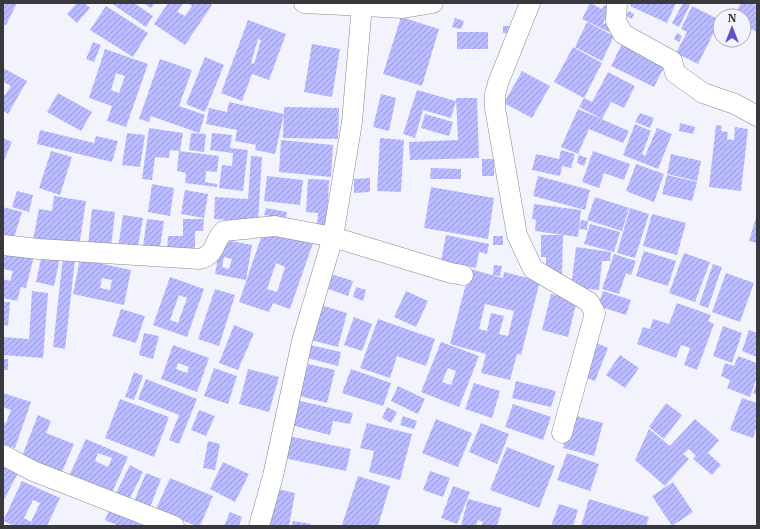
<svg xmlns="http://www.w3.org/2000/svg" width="760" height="529" viewBox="0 0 760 529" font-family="'IBM Plex Serif',serif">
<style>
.building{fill:url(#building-hatch);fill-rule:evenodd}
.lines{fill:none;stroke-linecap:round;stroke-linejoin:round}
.minor-casing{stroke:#888891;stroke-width:21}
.minor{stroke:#fff;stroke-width:20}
</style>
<defs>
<pattern id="building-hatch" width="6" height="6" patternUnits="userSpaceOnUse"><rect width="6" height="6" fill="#babcff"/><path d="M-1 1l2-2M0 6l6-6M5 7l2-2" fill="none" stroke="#989ad0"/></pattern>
</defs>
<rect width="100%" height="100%" fill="#f3f3fd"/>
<path class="building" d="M3,3h14l-11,22 -3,-1z
M77,3h7l6,5 -13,15 -10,-9z
M111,3h23l19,13 -7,11z
M143,3h12l-4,5z
M168,3h15l-6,9 8,4 7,-10 -4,-3h21l3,2 -27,40 -31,-21z
M590,3l12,6 2,-4 7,3 -8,15 8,4 -2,5 -27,-13z
M632,3h44l-9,20 -37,-17z
M683,3h8l-12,24 -7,-4z
M741,3h11l5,3v26l-13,-7v-9h-10z
M106,6l42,27 -15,24 -43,-27z
M692,6l28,14 -22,44 -22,-11 11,-21 -6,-3z
M629,11l5,3 -2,5 -6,-3z
M401,17l38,12 -17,57 -39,-12z
M455,18l9,3 -3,8 -9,-2z
M248,20l38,14 -17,46 -17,-6 -10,27 -21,-8zM258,39l3,1 -7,24 -3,-1z
M587,22l27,14 -12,25 -27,-14z
M503,26h8v8l-8,-1z
M457,32h31v17h-31z
M677,33l5,3 -3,6 -5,-3z
M93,42l8,3 -7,17 -8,-3z
M623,42l43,21 -12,24 -43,-21z
M312,44l28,5 -8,48 -28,-5z
M573,47l29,16 -18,35 -30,-16z
M105,49l43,15 -22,63 -19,-6 5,-15 -23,-8zM116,73l9,3 -6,17 -8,-3z
M205,57l19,8 -19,47 -19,-8z
M160,59l32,11 -13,36 26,9 -6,18 -48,-17 -2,6 -10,-3z
M3,68l24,13 -19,33 -5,-3v-17l2,1 6,-9 -8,-4z
M522,71l28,15 -18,32 -28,-15z
M608,72l27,14 -11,22 -13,-6 -9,17 -23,-12 5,-9 8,4z
M417,90l39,11 -5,17 -28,-8 -8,28 -12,-4z
M58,93l34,19 -11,19 -34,-19z
M381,94l15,4 -7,33 -16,-4z
M456,98h21l2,60 -69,2 -1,-18 49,-2z
M229,102l55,12 -9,40 -20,-4 1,-5 -21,-4 2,-11 -31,-6 3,-16 18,4z
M284,107l55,1 -1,31 -55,-1z
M578,109l51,22 -6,12 -34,-14 -11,25 -17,-7z
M640,113l14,5 -4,10 -15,-6z
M425,114l28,8 -4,14 -28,-8z
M680,123l15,4 -2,7 -14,-3z
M635,124l16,7 -9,23 3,2 12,-28 15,6 -14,35 -35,-14z
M716,125l6,1 -1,5 7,1 -1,7 7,1 1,-13 13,2 -7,62 -32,-4z
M149,128l34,5 -3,18 -10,-1 -1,8 -14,-1 -3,23 -10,-1z
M40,130l54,13 2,-7 22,5 -6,21 -75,-18z
M127,133l18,2 -5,32 -18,-2z
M191,133l15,1 -2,18 -15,-2z
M212,133l20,2 -2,13 18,2 -5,41 -24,-3 3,-23 10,1 1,-13 -23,-3z
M3,138l9,4 -9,21z
M380,138l24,2 -3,52 -24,-1z
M281,140l52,5 -2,32 -52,-5z
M561,150l14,4 -4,14 -9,-2 -2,10 -28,-6 4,-16 23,5z
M51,151l21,6 -12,38 -21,-7z
M179,151l40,5 -2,16 -11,-1 -1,11 12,2v3l-32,-4 1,-10 -9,-2z
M593,151l37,13 -6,16 -20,-7 -5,15 -17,-6z
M671,154l30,7 -4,20 -30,-7z
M579,155l8,3 -3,8 -7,-3z
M251,156l11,1 -4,65 -44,-3 1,-22 33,2z
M482,159h12v17h-12z
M636,164l28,10 -10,28 -28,-11z
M431,168l30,1v10h-31z
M667,175l30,7 -5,19 -30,-7z
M267,176l36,4 -3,25 -36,-4z
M538,176l52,14 -5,20 -52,-14z
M370,178v14l-16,1v-14z
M308,179l21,1 -2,46h-10l1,-13 -12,-1z
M152,184l22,4 -4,28 -22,-4z
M431,187l63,11 -6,41 -64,-11z
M185,190l23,4 -4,24 -23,-4z
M17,191l16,4 -4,17 -17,-5z
M54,196l32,5 -7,46 -46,-7 6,-31 13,2z
M595,197l34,11 -7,23 -35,-11z
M534,204l47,6 -3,27 -43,-6 1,-11 -4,-1z
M3,207l19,5 -10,32 -9,-3z
M266,208l21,4 -1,7 -22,-4z
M630,208l19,6 -14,44 -18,-5z
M92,209l23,3 -4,36 -23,-3z
M652,214l34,9 -9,32 -34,-9z
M757,214v29l-8,-2z
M123,215l20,3 -6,33 -19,-3z
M147,219l17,2 -5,33 -17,-2z
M183,219h21l-1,12h-8v22l-28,-1 1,-16h15z
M581,220l7,1 -1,9 -8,-1z
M590,224l30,8 -6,20 -30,-8z
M265,226l48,17 -23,66 -17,-6 -4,9 -30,-10zM276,263l9,4 -8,25 -10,-3z
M446,235l43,9 -2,10 -8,-2 -3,16 -35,-7z
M541,235h22l-1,41h-16v-19h-5z
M493,236h10v9h-10z
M221,239l31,6 -6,35 -31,-6zM224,257l8,2 -3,10 -7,-2z
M576,247l35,5 -1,9h-8l-3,29 -28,-3z
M644,251l32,10 -8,25 -32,-10z
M3,252h32l-9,36 -5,-1 -4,14 -14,-3v-19l7,2 3,-10 -10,-2z
M684,253l26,9 -15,40 -26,-9z
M42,254l18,4 -6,28 -18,-4z
M614,254l22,7 -5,14 -5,-2 -7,21 -17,-5z
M63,257l12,2 -10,90 -12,-2z
M80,259l51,11 -7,35 -51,-11zM102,278l10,2 -2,10 -10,-2z
M713,264l9,3 -14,41 -9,-3z
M494,265l8,1 -2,10 -7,-1z
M470,269l33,9 1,-6 36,9 -19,74 -4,-1 -7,26 -29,-7 5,-19 -36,-10zM485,304l29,7 -6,25 -9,-2 5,-18 -13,-3 -4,18 -8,-2z
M328,273l25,8 -5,15 -25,-9z
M726,273l28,10 -14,39 -28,-10z
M170,277l34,12 -17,48 -34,-12zM179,295l8,3 -9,25 -8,-3z
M356,287l10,3 -3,11 -10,-4z
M215,289l20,6 -16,51 -21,-7z
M32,291l16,2 -5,65 -40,-3v-18l26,2z
M406,291l22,10 -12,26 -22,-10z
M603,291l28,9 -5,15 -28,-9z
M551,294l26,6 -9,37 -26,-7z
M3,302h7l-2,24 -5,-1z
M677,303l34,12 -3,6 6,3 -17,46 -13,-5 6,-17 -9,-3 -5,13 -39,-14 6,-17 7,2 3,-10 16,5z
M321,305l26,8 -9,34 -27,-7z
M121,309l24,7 -9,27 -24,-7z
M354,317l18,7 -10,27 -18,-6z
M378,319l57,20 -9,27 -29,-10 -7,22 -30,-10z
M234,325l20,8 -16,37 -19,-7z
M723,326l19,7 -10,30 -19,-7z
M749,330l8,3v24l-15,-6z
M144,333l15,3 -6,23 -14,-4z
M441,342l38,14 -20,51 -38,-15zM448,368l8,3 -5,14 -9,-3z
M594,342l14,6 -13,33 -14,-5z
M173,345l36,13 -12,34 -36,-13zM178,363l11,4 -2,6 -11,-4z
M310,345l31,7 -3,14 -31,-8z
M620,355l19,13 -14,20 -19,-13z
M738,356l19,7v14l-7,20 -23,-9 3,-8 -9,-4 4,-13 9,3z
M3,359h5v11h-5z
M308,364l27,6 -8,33 -27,-7z
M214,368l23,8 -9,28 -24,-8z
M248,369l31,8 -10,35 -30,-8z
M351,369l40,14 -8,23 -41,-13z
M134,372l9,4 -9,24 -9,-3z
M146,379l51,20 -18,45 -10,-4 10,-25 -41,-16z
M516,381l40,10 -5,16 -39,-9z
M474,383l26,8 -8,27 -27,-9z
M757,383v12l-4,-2z
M398,386l27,13 -7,15 -27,-13z
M3,393l28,9 -16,46 -12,-4v-22l3,1 5,-13 -8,-3z
M742,398l15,5v23l-4,12 -23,-8z
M120,399l49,18 -15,40 -49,-19z
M296,400l57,13 -3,11 -17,-3 -3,14 -39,-10z
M666,403l16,12 -18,24 -15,-12z
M513,404l38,13 -8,23 -38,-13z
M387,407l10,5 -6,11 -9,-5z
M199,410l16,6 -9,20 -15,-6z
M38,415l13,6 -5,12 28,11 -12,28 -40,-16z
M572,415l31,8 -9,33 -31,-8z
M403,416l14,5 -3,8 -14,-4z
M436,419l36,14 -14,34 -36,-14z
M695,419l24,21 -11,13 13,12 -9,10 -19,-16 3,-3 -7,-7 -6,5 6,5 -24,27 -30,-26 14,-31 21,17z
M367,423l45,11 -12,46 -31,-8 5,-21 -14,-3z
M481,423l28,11 -12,30 -28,-12z
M289,436l62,13 -5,22 -62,-13z
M86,439l42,18 -17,38 -42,-19zM98,453l14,5 -4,9 -13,-6z
M208,441l12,3 -5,26 -12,-2z
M507,447l48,19 -16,42 -49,-18z
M567,453l32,11 -9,27 -33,-11z
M223,462l26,12 -14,28 -25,-13z
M3,465l15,8 -15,29z
M130,465l13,7 -15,30 -13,-7z
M430,471l20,7 -7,19 -20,-7z
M146,473l15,6 -12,31 -16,-6z
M358,476l32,10 -12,40 -36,-1z
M170,478l43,18 -13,30h-4l-40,-17z
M22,481l38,17 -13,28h-33l-11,-5zM33,500l7,3 -9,19 -7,-4z
M673,482l20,30 -21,14 -20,-30z
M453,486l17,6 -13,32 -16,-6z
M273,488l22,5 -6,33h-24z
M468,499l34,9 -5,18h-16l2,-4 -5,-2 -2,6h-15z
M589,499l60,18 -3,9h-65z
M559,504l19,6 -5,16h-22z
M109,510l35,16h-25l-14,-6z
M230,512l12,5 -3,9h-15z
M293,521l18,3 -1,2h-18z"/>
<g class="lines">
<g class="minor-casing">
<path id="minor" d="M304,3l99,5 30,-5
M530,3l-32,80 -3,12v13l22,127 16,34 56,33 6,11 -33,120
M617,3l-1,18 7,13 49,27 3,12 28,20 32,11 22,12
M3,245l36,4 161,10c17,-5 13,-18 24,-28l51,-5 58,11 118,36 12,2
M3,455l30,16 141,55
M259,526l14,-50 29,-135 31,-104 19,-115 10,-117"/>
</g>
<use href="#minor" class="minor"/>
</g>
<rect width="760" height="529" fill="none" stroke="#39393d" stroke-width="8"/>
<g transform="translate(732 28)"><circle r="19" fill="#f3f3fd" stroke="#a9a9b0"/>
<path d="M0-3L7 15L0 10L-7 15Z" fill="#5e52ca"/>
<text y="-6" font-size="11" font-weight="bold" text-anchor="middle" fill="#39393d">N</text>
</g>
</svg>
